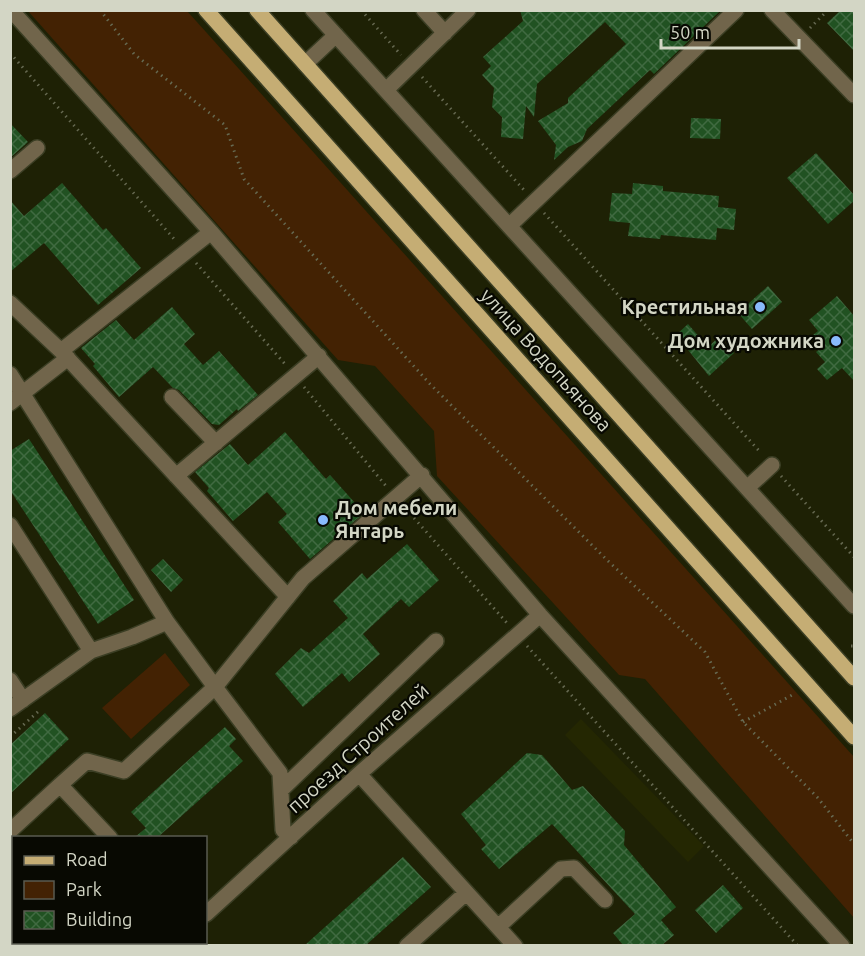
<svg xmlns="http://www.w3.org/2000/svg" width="865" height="956" viewBox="0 0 865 956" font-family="Ubuntu,sans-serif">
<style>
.built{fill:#242702}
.green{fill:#432203}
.building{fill:url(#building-cross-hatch)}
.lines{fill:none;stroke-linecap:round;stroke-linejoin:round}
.minor-casing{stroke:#3b3e24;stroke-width:18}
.major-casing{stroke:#3b3e24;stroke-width:18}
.path{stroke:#666951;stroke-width:3;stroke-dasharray:1.5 4.5;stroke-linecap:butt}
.minor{stroke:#71654b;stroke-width:15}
.major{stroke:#c5ad74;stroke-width:15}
.poi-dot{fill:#89bafc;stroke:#080902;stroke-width:2}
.labels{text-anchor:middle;stroke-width:4.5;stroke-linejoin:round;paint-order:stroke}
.poi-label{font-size:20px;font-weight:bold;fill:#d3d6c5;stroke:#080902;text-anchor:end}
.street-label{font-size:20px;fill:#d3d6c5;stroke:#080902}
</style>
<defs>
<pattern id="building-cross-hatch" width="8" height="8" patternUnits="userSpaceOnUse" patternTransform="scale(1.5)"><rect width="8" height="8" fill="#215222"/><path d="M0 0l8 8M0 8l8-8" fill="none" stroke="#406a41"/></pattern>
</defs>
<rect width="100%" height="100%" fill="#1e2105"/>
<path class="built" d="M581,719l123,127 -16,16 -123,-127z"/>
<path class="green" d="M28,11h159l19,21 648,725v161l-209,-239 -26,-4 -182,-199 -3,-45 -59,-65 -37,-6z
M165,653l25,32 -59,54 -29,-31z"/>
<path class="building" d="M520,10h201l-67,64 -4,-4 -63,59 -5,12 -14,6 -14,13 2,-15 -18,-24 30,-18v-5l58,-54 -21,-22 -68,62 -3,33 -8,-11 -3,33 -22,-2 1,-20 -10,-10 2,-19 -12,-13 9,-9 -8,-9 40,-36z
M841,10h14v42l-28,-29z
M691,118l30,1 -1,20 -30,-1z
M10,123l18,19 -18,16z
M816,153l39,43v4l-27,24 -41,-46z
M62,183l41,47 3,-2 35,40 -43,37 -54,-62 -34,29v-72l14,16z
M633,183l30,3v5l56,5 -1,11 18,2 -2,21 -17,-2 -1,12 -55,-5 -1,4 -32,-3 2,-13 -21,-2 3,-28 20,1z
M768,286l14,16 -30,27 -14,-16z
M837,296l18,21v65l-13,-14 -15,12 -10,-11 8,-7 -9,-10 7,-6 -10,-11 5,-4 -9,-11z
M172,307l23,27 -11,10 19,21 16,-14 39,44 -20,16 -1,-2 -18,16 -7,-1 -33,-34 -6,-2 -20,-21 -34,30 -26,-31 2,-2 -14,-16 35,-28 18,20z
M688,324l20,23 11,-10 15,16 -25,23 -33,-41z
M285,432l41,47 4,-4 34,38 -54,46 -32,-37 9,-8 -20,-22 -34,29 -26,-30 2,-3 -14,-16 35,-28 18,21z
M29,439l105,161 -36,24 -88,-134v-39z
M407,544l32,36 -30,27 -8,-8 -38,35 17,20 -31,28 -7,-9 -39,34 -28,-33 26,-26 8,5 39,-35 -15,-17 29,-28 5,6z
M163,559l20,21 -12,12 -20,-22z
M45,713l24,26 -59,55v-49z
M225,727l11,12 -7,7 14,15 -85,76h-23l11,-9 -15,-16z
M527,753l15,2 30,35 11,-4 42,45 -1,14 52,62 -15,13 13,15 -12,10h-39l-10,-12 22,-19 -83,-90 -53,45 -18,-20 5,-4 -25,-31z
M403,857l28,30 -65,58h-61z
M723,885l20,23 -27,25 -21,-23z"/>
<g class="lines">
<g class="minor-casing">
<path id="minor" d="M11,10l200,222 329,383 302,331
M313,10l541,596
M424,10l21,23
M772,10l82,85
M305,64l31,-29
M386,90l82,-80
M10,171l27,-23
M509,226l227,-216
M10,303l51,48 227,246
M61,351l150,-119
M10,374l157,248
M172,397l44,46
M10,403l58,-45
M176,476l143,-120
M747,488l25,-23
M10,525l81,126 41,-14 35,-15 48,65 -91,84 -37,-10 -27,24 50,53
M10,680l13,20
M10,709l81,-58
M359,774l156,172
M281,790l155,-149
M10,831l50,-46
M291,837l-8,-7 -3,-57 -65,-86 88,-109 119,-103
M206,914l153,-140 181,-159
M498,927l63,-58 13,-1 31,32
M10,929l4,3
M20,946l4,-4
M171,946l3,-4
M407,946l59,-53"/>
</g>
<g class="major-casing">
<path id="major" d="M206,10l648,727
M257,10l597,668"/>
</g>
<path class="path" d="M100,10l34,44 91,71 19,54 186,205 177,176 98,92 38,70 75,76 36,46
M361,10l40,45
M810,28l18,-18
M10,53l165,187
M422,77l102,113
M544,213l217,240
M196,263l89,101
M304,387l82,99
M781,476l73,81
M406,509l101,114
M527,646l271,300
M851,646h3
M743,722l51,-28
M10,737l30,-27"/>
<use href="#minor" class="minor"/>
<use href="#major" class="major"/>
</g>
<g class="poi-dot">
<circle cx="760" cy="307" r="6"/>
<circle cx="836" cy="341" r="6"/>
<circle cx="323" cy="520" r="6"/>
</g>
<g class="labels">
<g class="poi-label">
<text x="748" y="314">Крестильная</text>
<text x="824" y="348">Дом художника</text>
<text x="335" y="515" text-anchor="start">Дом мебели<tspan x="335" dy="23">Янтарь</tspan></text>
</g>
<g class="street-label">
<text transform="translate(546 360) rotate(48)" y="7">улица Водопьянова</text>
<text transform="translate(358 748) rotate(-42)" y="7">проезд Строителей</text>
</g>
</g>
<rect width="865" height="956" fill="none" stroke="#d3d6c5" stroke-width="24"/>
<rect x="12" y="836" width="195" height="108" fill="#080902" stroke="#595b50" stroke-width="1.5"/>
<rect x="24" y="856" width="30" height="9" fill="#c5ad74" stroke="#595b50" stroke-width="1.5"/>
<text x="66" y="866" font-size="18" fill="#d3d6c5">Road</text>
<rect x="24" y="881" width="30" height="18" fill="#432203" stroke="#595b50" stroke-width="1.5"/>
<text x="66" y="896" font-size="18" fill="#d3d6c5">Park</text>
<rect x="24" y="911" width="30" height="18" fill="url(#building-cross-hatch)" stroke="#595b50" stroke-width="1.5"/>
<text x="66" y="926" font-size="18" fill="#d3d6c5">Building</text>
<path d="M661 39v9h138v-9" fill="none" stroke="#d3d6c5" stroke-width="3"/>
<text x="670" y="39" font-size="18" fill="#d3d6c5" stroke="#080902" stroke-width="4.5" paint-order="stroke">50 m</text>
</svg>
